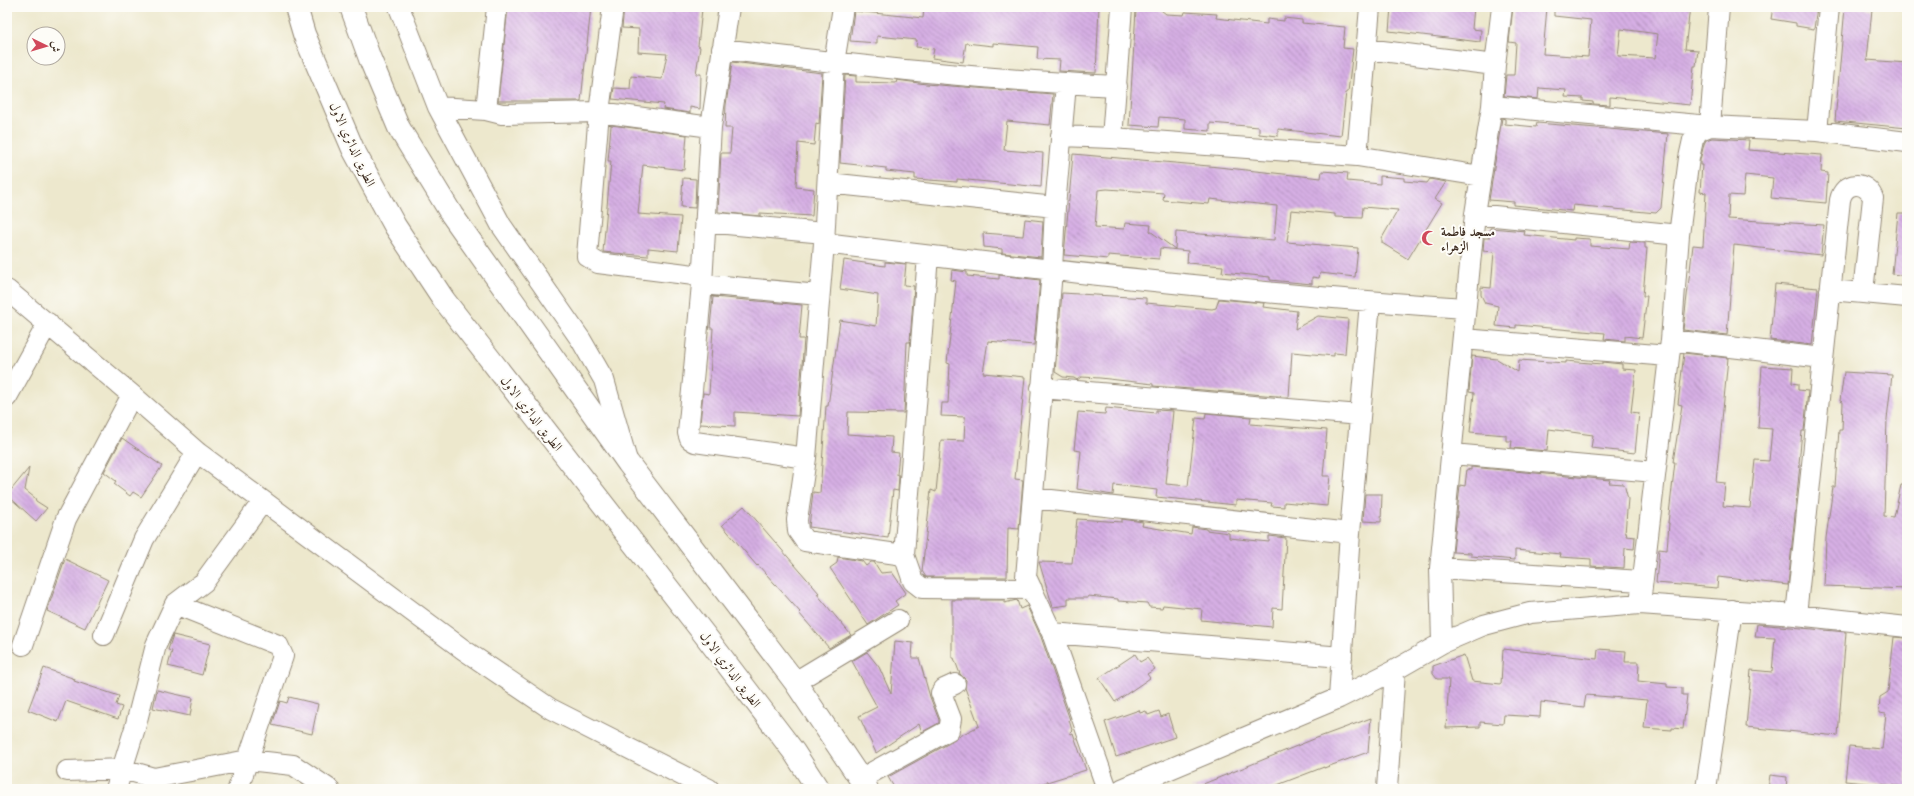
<svg xmlns="http://www.w3.org/2000/svg" width="1914" height="796" viewBox="0 0 1914 796" font-family="Cardo,Amiri,serif">
<style>
.building{fill:url(#building-back-hatch);fill-rule:evenodd}
.lines{fill:none;stroke-linecap:round;stroke-linejoin:round}
.minor-casing{stroke:#948976;stroke-width:22}
.major-casing{stroke:#948976;stroke-width:24}
.minor{stroke:#fff;stroke-width:20}
.major{stroke:#fff;stroke-width:22}
.labels{text-anchor:middle;stroke-width:4;stroke-linejoin:round;paint-order:stroke}
.street-label{font-size:13px;fill:#3b2a1e;stroke:#fdfcf7}
.poi-label{font-size:13px;font-weight:bold;fill:#3b2a1e;stroke:#fdfcf7;text-anchor:start}
</style>
<defs>
<pattern id="building-back-hatch" width="6" height="6" patternUnits="userSpaceOnUse"><rect width="6" height="6" fill="#d6afe4"/><path d="M-1 5l2 2M0 0l6 6M5-1l2 2" fill="none" stroke="#af8fb8"/></pattern>
</defs>
<rect width="100%" height="100%" fill="#fdfcf7"/>
<filter id="ink" filterUnits="userSpaceOnUse"><feTurbulence type="fractalNoise" baseFrequency=".025" numOctaves="2"/><feDisplacementMap in="SourceGraphic" scale="8" xChannelSelector="R" yChannelSelector="G"/><feConvolveMatrix kernelMatrix="1 2 1 2 8 2 1 2 1" color-interpolation-filters="sRGB"/></filter>
<filter id="wash" filterUnits="userSpaceOnUse"><feTurbulence type="fractalNoise" baseFrequency=".012" numOctaves="4" result="noise"/><feDisplacementMap in="SourceGraphic" scale="16" xChannelSelector="R" yChannelSelector="G"/><feGaussianBlur stdDeviation="0.9" result="paint"/><feColorMatrix in="noise" values="0 0 0 0 0 0 0 0 0 0 0 0 0 0 0 0 0 1.4 0 .05"/><feComposite in="paint" operator="in"/></filter>
<g filter="url(#wash)">
<rect width="100%" height="100%" fill="#ede8cd"/>
<g id="blocks">
<path class="building" d="M508,7h83l-10,94h-83z
M624,7l78,2 -4,37 2,1 -4,27h5l-1,35 -10,-2v6l-27,-4 1,-5 -52,-5 2,-11 16,1 1,-13 31,3 5,-25 -29,-2 1,-23 -17,-1z
M938,7h161l-3,66 -37,-2 1,-11 -23,-1 1,-12 -45,-4v3l-27,-3 -3,19 -31,-4 2,-9 -18,-2 1,-7 -40,-4v7l-27,-2 4,-30 69,7 1,-10 14,1z
M1144,7h13l9,7 18,1 1,-3 32,2 -1,4 51,6v-5l17,2v-3l18,2v3l43,4 -2,21 10,1 -5,43h-2l-5,44 -63,-7v7l-19,-2v-7l-49,-4v8l-25,-2v-10l-26,-2 -1,10 -29,-2 7,-115h7z
M1391,7h83l-2,22 9,1 -1,12 -91,-11z
M1513,7h34l-4,47 45,3 3,-37 -37,-4v-9h136l-5,42 13,1 -2,16h-2l-4,39 -80,-8v8l-17,-1v-2l-10,-1v-3l-18,-1 1,-7 -27,-2 -1,11 -34,-3 2,-21h8l2,-32 -7,-1zM1621,29l37,5 -3,24 -37,-2z
M1773,7h44l-3,22 -18,-3v-3l-25,-4z
M1845,7l27,2 -5,51 40,3v65l-72,-7z
M732,62l90,11 -3,51 -3,-1 -2,22 -16,-2 -2,44 18,2 -2,27 -52,-3v3l-42,-4 3,-59h9l2,-25h-7l1,-23z
M845,75l11,1v6l40,1 1,-3 29,4 127,10 -3,31 -43,-4 -3,29 39,3 -2,34 -84,-8v3l-42,-3v-5l-29,-3v-3l-46,-5z
M1502,118l3,1v5l31,3 1,-4 131,11 -7,74 -5,5 -83,-8 -1,6 -58,-6v-3l-25,-2z
M611,125l76,10 -3,35 -41,-5 -5,49 43,3 -3,34 -30,-3v8l-45,-4 8,-91h-3z
M1712,138l37,2 -1,10 74,5 -1,17 7,1 -2,30 -55,-5 2,-20 -28,-3 -2,21 -14,-1 -1,24 96,6 -3,30 -87,-10 -7,90 -44,-5 10,-85 10,1 3,-53 -6,-1 2,-27h-2v-5l4,-16 2,-4z
M1073,154l136,12 112,12 1,-7 26,2 -1,8 33,3v-8l24,2v3l23,2 3,-4 16,3 -11,17 7,4 -34,56 -26,-16v-5l16,-28 -35,-3 -1,11 -27,-1v-3l-44,-4 -4,32 71,6 -3,29 -35,-4 -1,5 -7,-1v7l-42,-4v-3l-48,-5 1,-6 -36,-3 1,-12 -28,-3 -1,11 -51,-4v4l-44,-4zM1107,189l57,4 -1,7 46,4 1,-5 67,7 -3,34 -98,-8 -1,17 -25,-18 1,-6 -26,-2 -1,6 -29,-2 3,-37z
M683,178l13,1 -1,29 -14,-1z
M1898,213h9v63l-15,-2z
M1025,219l18,2 -2,36 -39,-4v-4l-18,-2 -1,-14 40,3z
M1490,228l35,3 -1,4 50,5v-2l16,1v7l39,3 1,-7 15,1v5h2l-4,48h4l-5,42 -17,-2v5l-21,-2 1,-6 -89,-8v3l-20,-2 2,-20 -13,-3 -4,-8v-8l10,1 3,-36 -11,-1 1,-13h5z
M844,260l41,6v-4l21,2 -2,21 10,1 -4,56h-3l-3,71 -56,-1 -1,22 45,3 -1,15 8,1 -2,22h2l-1,16 -5,-1 -5,48 -79,-11 4,-35 7,1 6,-87h2l12,-86 36,6 2,-31 -38,-6z
M952,270l15,2v4l32,3v-4l41,5 -6,65 -46,-4 -5,32 42,4 -10,102 8,1 -4,49 -11,-1 -1,49h-81l-4,-6 9,-81 5,2 5,-52 23,1 1,-24 -24,-1 1,-13h6l2,-39 -3,-1 9,-82 -5,-1z
M1775,284l43,4 -6,57 -42,-5z
M1062,293l84,5v5l66,6 4,-1 3,-9 45,4 -1,4 34,4 -2,18 23,-13 30,3 -3,35 -11,-1v3l-42,-4 -3,45 -136,-11v-2l-53,-6 -19,-1 -4,3 -3,-2 -11,-1 -8,-5z
M713,297l89,8 -3,34h5l-6,77 -63,-4v14l-35,-2 3,-31 6,1 4,-66h-3z
M1684,353l44,5 -12,124 9,1 -2,23 27,2 5,-48 14,1 3,-32 -14,-1 4,-62 31,2 -1,15 6,1v6l10,1 -4,40h-2l-3,33h1l-12,121 -70,-8 -1,11 -61,-5 3,-34 8,1 2,-27h-1l7,-61h-2l9,-57 -4,-1z
M1472,356l25,3 21,13 1,-12 47,3v-2l36,3v-2l20,2v5l14,1 -5,42 8,1 -4,40 -44,-5 2,-13 -44,-6 -2,22 -36,-3 1,-7h-6v-6l-36,-3 4,-39 -5,-1z
M1844,372l48,3 -5,44 -3,97 10,1 7,-32h6v104l-83,-3 2,-48 7,-51h2l4,-57h3l1,-28 -3,-1z
M1106,408l50,5v-3l17,1 -7,73 22,2 8,-68 9,1 1,-6 45,4 -1,7 77,6 -4,46h7l-3,30 -43,-4v5l-13,-1 1,-3 -36,-3v5l-39,-4 -41,-4 1,-7 -43,-5 -1,10 -36,-6 4,-38 -7,-1 4,-38 27,2z
M122,438l40,28 -21,31 -8,-5 -3,4 -16,-12 2,-3 -12,-9z
M1471,467l139,13 -1,3 15,1 4,15 -3,34h2l-1,3 9,1 -1,12 -9,-1 -1,20 -33,-2v-7l-31,-2 1,-3 -46,-4v10l-44,-4v-3l-18,-1 7,-67 5,1 2,-17 4,1z
M29,468l-4,22 10,8 1,3 11,7 -11,13 -29,-26z
M1365,494h17l-1,28 -18,-1z
M744,506l75,87 -2,1 34,41 -22,13 -30,-35 1,-1 -42,-47 -1,1 -35,-41z
M1077,519l45,3v-3l21,3 -1,4 49,8 1,-7 14,2v1l23,3v5l40,4v-6l17,2 -4,71 -9,-1 -1,19 -71,-7 1,-11 -39,-4 -1,3 -13,-1 -2,-4 -29,-2v-2l-30,-3v2h-20v7l-15,2 -14,-45 33,1z
M838,557l24,4 4,5 5,-4h3l7,11 11,-1 14,21 -11,8 3,4 -30,20 -38,-57 7,-5z
M65,559l43,21 -23,48 -38,-17z
M952,600h52v3l13,-3 3,9 7,-3 14,31 29,83h-1l3,10 -2,2 1,2 2,-1 13,37 -62,19h-129l-7,-12 67,-37 4,-4 20,-10 -14,-38 1,-8 -6,-6 -6,-16h-2z
M1757,624l89,8 -8,104 -92,-9 5,-57 21,2 3,-34 -20,-1z
M173,635l37,9 -8,31 -34,-9 4,-15 -4,-1z
M1894,637l13,1v149l-62,-6 4,-35 33,3 4,-35 -7,-1 1,-16 8,-5z
M895,641l18,2 -1,15h7l11,39 9,23v3l-17,9 -3,-8 -43,29 -17,-37 18,-9 -25,-46 15,-9 12,15 12,27z
M1503,649l94,10 1,-10 28,2 -1,11h14l-1,19 29,3v3l15,1v7h5l-4,34 -11,-1v2l-28,-2 3,-28 -61,-5 -2,12 -43,-5 -1,15 -36,-2 -1,9 -23,-2v5l-34,1 3,-49h-12l-4,-5v-8l31,-11 8,26 29,3z
M1135,654l5,8 7,-4 8,11 -8,5 3,4 -35,24 -16,-24z
M44,668l31,11 -1,2 45,15 -3,9 6,2 -4,12 -52,-18 -8,21 -30,-12z
M157,690l36,8 -3,18 -37,-8z
M289,697l29,7 -6,30 -40,-9 8,-24 7,2z
M1139,710l1,3 6,-2 2,4 11,-4 2,6 7,-3 7,23 -59,20 -11,-35z
M1371,718l-3,34 -44,16v-1l-57,22h-76l123,-50z
M1770,775l17,2 -1,12h-18z"/>
</g>
</g>
<g filter="url(#ink)">
<use href="#blocks" fill-opacity="0" stroke="#948976" stroke-width="1"/>
<g class="lines">
<g class="minor-casing">
<path id="minor" d="M399,7l39,100 63,118 80,115 23,40 22,77
M613,7l-14,105 -12,144 11,7 104,13
M729,7l-18,120 -9,157 -14,149 2,6 5,3 111,16
M843,7l-9,56 -10,180 -18,215 -9,62 1,11 7,10 99,14 9,26 9,7 110,1
M722,49c131,16 263,31 395,37
M1366,49l129,16
M1066,84l-11,123 -3,64 -26,306 26,56 55,156
M1492,106l218,20 107,5 90,11
M438,107l48,3 11,-103
M486,110l16,4 97,-2 112,15
M1710,126l9,-119
M1817,131l12,-124
M1061,136l51,2 245,18 124,20
M1112,138l10,-131
M1357,156l13,-149
M828,183l227,24
M1475,214l204,21
M705,222l119,11
M824,243c214,26 427,51 641,65
M702,284l117,11
M7,290l125,105 65,57 267,198 87,59 158,80
M1830,290l77,7
M1463,339l205,17
M1671,340l152,18
M1041,388l319,27
M7,397l41,-74
M1452,454l203,18
M1033,498l317,35
M904,555l24,-299
M1440,568l201,13
M175,604l103,41 5,11 -45,133
M1640,604l31,-264 8,-105 10,-77 4,-18 5,-9 12,-5
M1796,615l44,-415c4,-19 26,-20 33,-2l-10,94
M1052,633l290,24
M104,635l40,-96 53,-87
M1442,643l-2,-75 35,-354 17,-108 3,-41 7,-58
M23,645l43,-126 66,-124
M795,682l103,-62
M1339,698l11,-165 20,-231
M67,771l56,-2 31,9 94,-18 45,5 36,24
M860,779l89,-49 2,-11 -10,-26 3,-4 11,-5
M116,789l19,-61 21,-83 19,-41 29,-22 59,-81
M1122,789l217,-91 56,-28 47,-27 42,-18 46,-12 110,-9 156,11 111,12
M1387,789l8,-119
M1706,789l26,-179"/>
</g>
<g class="major-casing">
<path id="major" d="M296,7l8,27 49,115 42,77 49,74 260,334 90,118 24,37
M351,7l19,52 29,69 53,87 176,248 167,219 72,107"/>
</g>
<use href="#minor" class="minor"/>
<use href="#major" class="major"/>
</g>
</g>
<defs>
<g id="mosque-bare" transform="scale(1.2)"><path d="M3.5-4.9A6 6 0 1 0 3.5 4.9A5 5 0 1 1 3.5-4.9Z" fill="#d1495b" stroke="#fdfcf7" stroke-width="2.5" paint-order="stroke"/></g>
</defs>
<g fill-rule="evenodd">
<use href="#mosque-bare" x="1429" y="238"/>
</g>
<g class="labels">
<g class="street-label">
<text transform="translate(353 144) rotate(65)" y="5">الطريق الدائري الاول</text>
<text transform="translate(532 413) rotate(52)" y="5">الطريق الدائري الاول</text>
<text transform="translate(731 669) rotate(53)" y="5">الطريق الدائري الاول</text>
</g>
<g class="poi-label">
<text x="1441" y="236">مسجد فاطمة<tspan x="1441" dy="15">الزهراء</tspan></text>
</g>
</g>
<rect width="1914" height="796" fill="none" stroke="#fdfcf7" stroke-width="24"/>
<g transform="translate(46 46) rotate(95)"><circle r="19" fill="#fdfcf7" stroke="#afa8a0"/>
<path d="M0-3L7 15L0 10L-7 15Z" fill="#d1495b"/>
<text y="-6" font-size="11" font-weight="bold" text-anchor="middle" fill="#3b2a1e">ش</text>
</g>
</svg>
